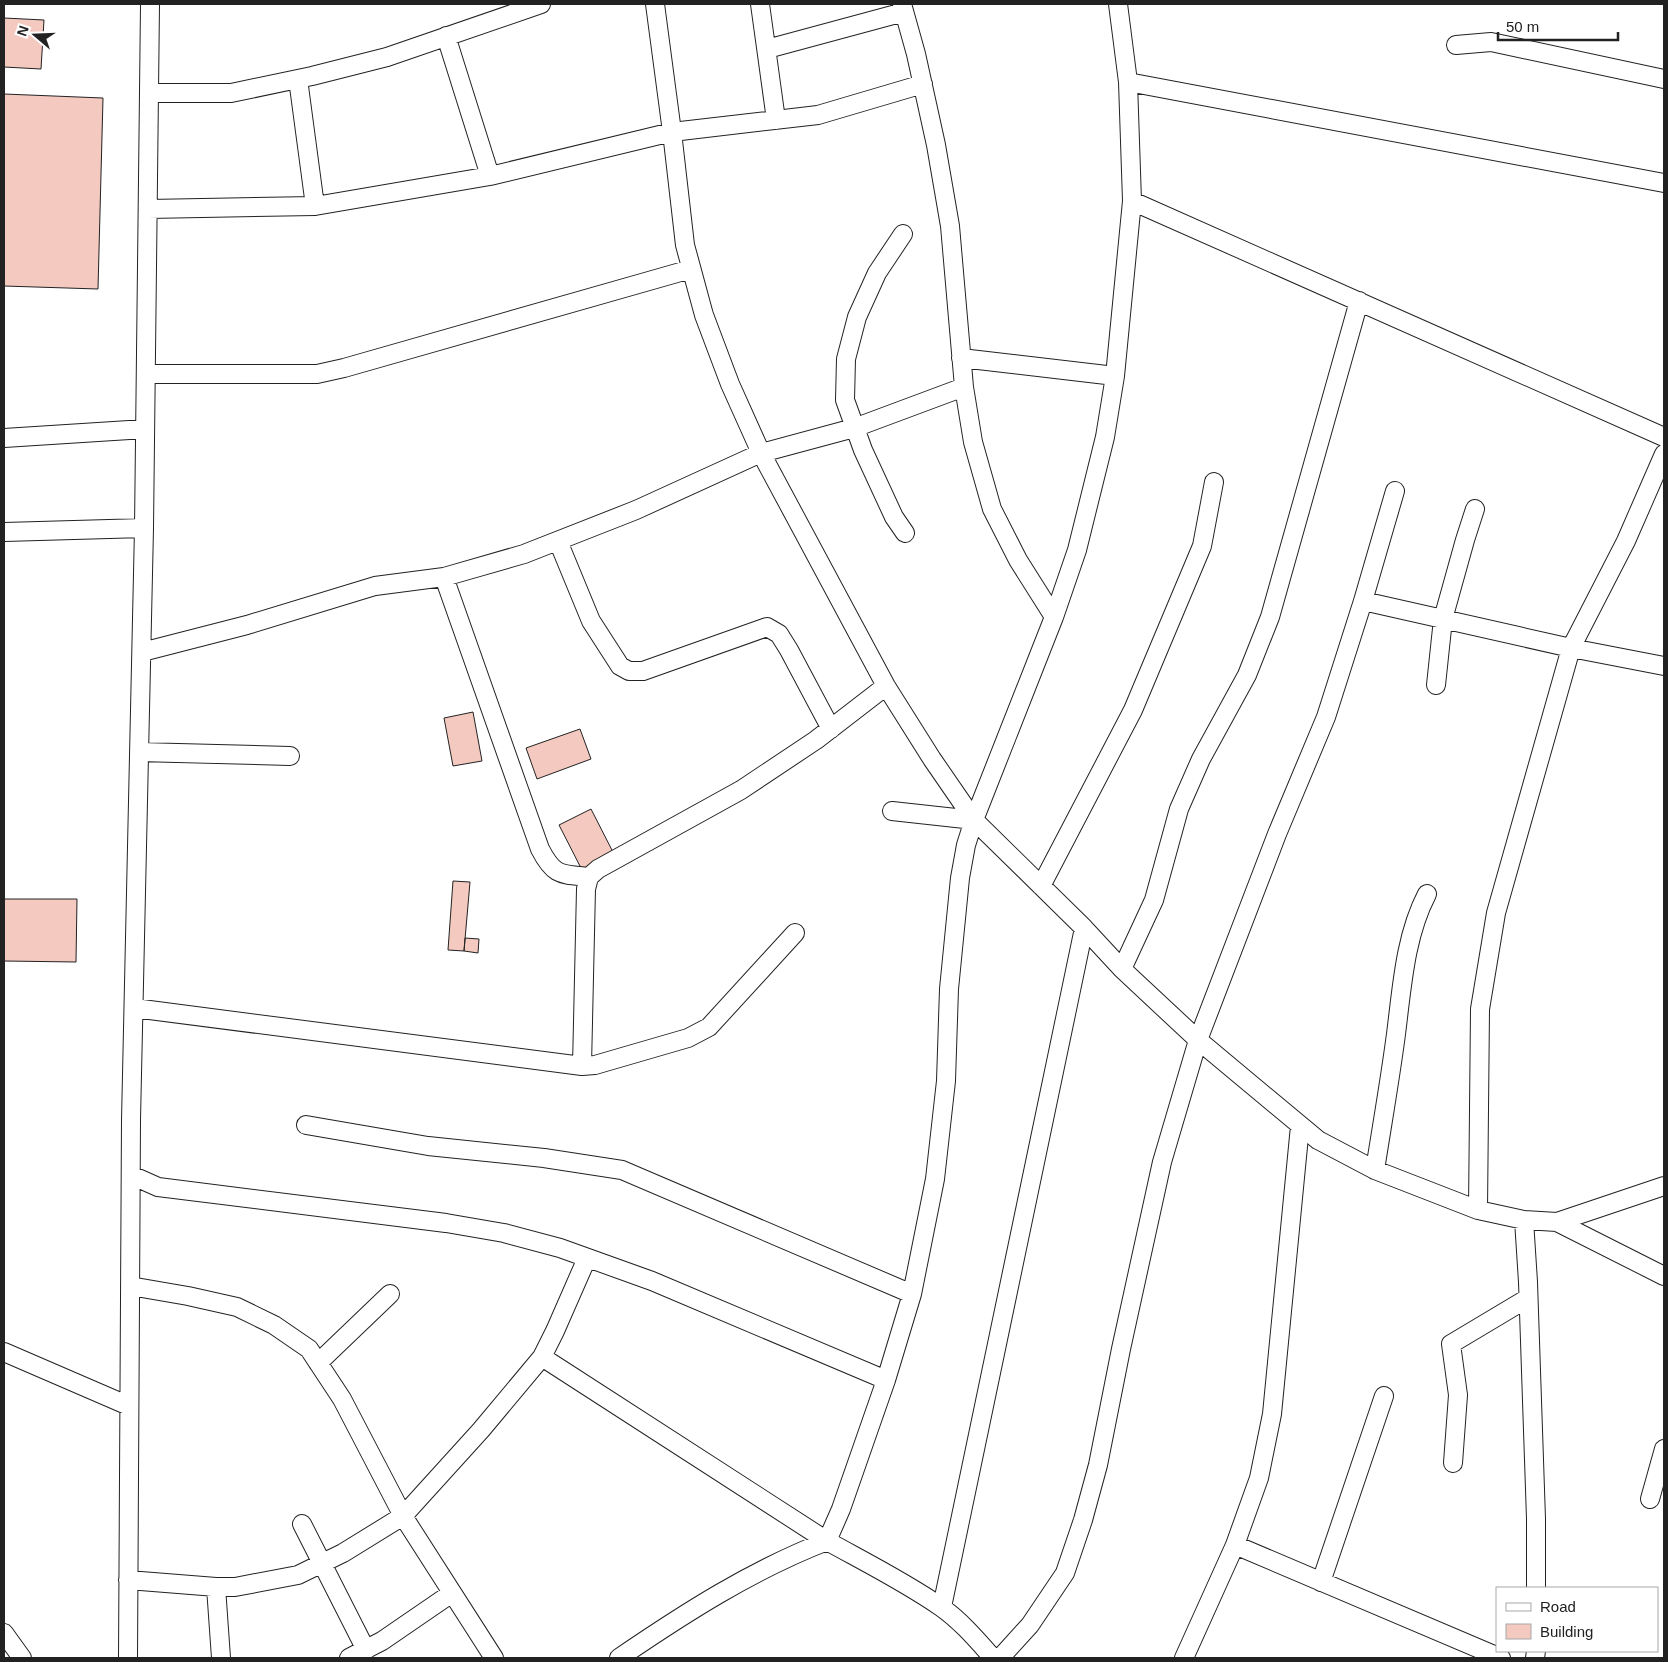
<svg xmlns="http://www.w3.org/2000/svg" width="1668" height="1662" viewBox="0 0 1668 1662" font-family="Helvetica,sans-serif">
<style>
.building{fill:#f3c9c0;stroke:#222}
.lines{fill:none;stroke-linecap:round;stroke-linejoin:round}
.minor-casing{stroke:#222;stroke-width:20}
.minor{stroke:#fff;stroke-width:18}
</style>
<rect width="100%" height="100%" fill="#fff"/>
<path class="building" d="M4,18l40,2 -3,49 -37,-2z
M4,94l99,4 -5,191 -94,-3z
M473,712l9,49 -29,5 -9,-48z
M580,729l11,30 -54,20 -11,-31z
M591,809l24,47 -32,16 -24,-47z
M453,881l17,1 -6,69 -16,-1z
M4,899h73l-1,63 -72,-1z
M465,938l14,1 -1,14 -14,-2z"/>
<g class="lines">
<g class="minor-casing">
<path id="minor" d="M655,4l17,128 13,113 19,70 26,69 31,69 93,-25 110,-41
M760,4l16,116
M446,36l44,140
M1456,45l35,-3 173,37
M767,49l137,-37
M298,79l17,127
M1128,82l536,101
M149,93h82l81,-17 75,-19 154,-53
M1132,201l532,236
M148,209l167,-3 175,-30 182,-44 146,-17 105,-31
M903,234l-26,39 -20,44 -11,42 -1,41 18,50 31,67 11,16
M961,358l154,18
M146,374h171l27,-6 347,-99
M4,438l141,-9
M4,532l140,-4
M558,541l33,80 29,45 9,5h14l124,-44 12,7 10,16 42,79
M444,577l96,272c14,27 20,25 49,28
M1363,601l208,47 93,18
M1054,617l23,-67 28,-113 10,-61 17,-175 -4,-119 -10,-78
M142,652l105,-27 128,-39 69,-9 80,-23 112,-44 125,-57 125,233 46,73 42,61 80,-203 -36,-57 -26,-51 -19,-67 -9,-55 -14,-161 -14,-81 -20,-91 -14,-50
M1436,685l7,-66 22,-79 10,-31
M139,752l151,4
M892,811l82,9 110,108 38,41 76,71 120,100 57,30 103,40 46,10 33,2 107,-36
M1041,886l92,-176 69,-164 12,-64
M1122,969l32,-69 25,-91 22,-50 46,-84 23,-58 89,-316
M134,1008l448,58 13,-1 93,-27 21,-11 86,-94
M582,1066l4,-177 3,-12 9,-8 143,-79 75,-50 70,-54
M306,1125l122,21 116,12 78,12 290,124
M1375,1170c7,-45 15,-90 21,-136 6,-47 9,-98 31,-140
M131,1175l27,12 288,36 58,10 56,15 92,33 234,99 -45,129 -14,32 -285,-184
M1478,1210l2,-201 16,-96 75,-265 55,-107 38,-87
M1524,1220l4,62 8,237v69
M1557,1222l107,54
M130,1286l58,10 49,11 37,18 35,24 33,50 61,117 91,142
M4,1352l125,54
M318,1363l72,-69
M886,1380l26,-86 23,-115 11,-98 3,-92 11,-111 6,-33 8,-25
M1453,1463l5,-68 -7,-51 77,-46
M1650,1499l14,-50
M302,1524l64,126
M1235,1545l266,113
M128,1580l88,7h19l63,-12 45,-22 60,-37 78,-86 61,-73 13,-26 32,-73
M1321,1582l63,-186
M216,1587l5,71
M942,1607l142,-679
M4,1633l18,25
M128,1658l3,-538 13,-592 6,-524
M349,1658l33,-17 70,-48
M619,1658c66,-45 133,-88 208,-117 38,21 78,41 114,66 20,14 36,33 52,51
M1000,1658l30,-33 35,-52 18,-53 15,-55 23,-116 41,-187 36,-122 79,-206 49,-117 37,-116 32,-110
M1184,1658l51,-113 24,-67 13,-64 28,-288
M1535,1658l1,-7"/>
</g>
<use href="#minor" class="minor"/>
</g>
<rect width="1668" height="1662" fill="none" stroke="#222222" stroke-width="10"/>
<rect x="1496" y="1587" width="162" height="65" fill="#ffffff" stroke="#a7a7a7"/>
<rect x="1506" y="1603" width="25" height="8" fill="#ffffff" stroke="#a7a7a7"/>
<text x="1540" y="1612" font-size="15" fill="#222222">Road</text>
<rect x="1506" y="1624" width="25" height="15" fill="#f3c9c0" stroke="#a7a7a7"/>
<text x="1540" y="1637" font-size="15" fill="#222222">Building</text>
<g transform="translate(35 35) rotate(289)" stroke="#ffffff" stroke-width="4" paint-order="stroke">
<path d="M0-4L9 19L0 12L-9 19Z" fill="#222222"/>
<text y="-8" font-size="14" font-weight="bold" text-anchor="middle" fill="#222222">N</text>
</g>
<path d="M1498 32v8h120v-8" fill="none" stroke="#222222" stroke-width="2.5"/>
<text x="1506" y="32" font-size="15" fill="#222222" stroke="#ffffff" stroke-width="4" paint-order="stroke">50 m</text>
</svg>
